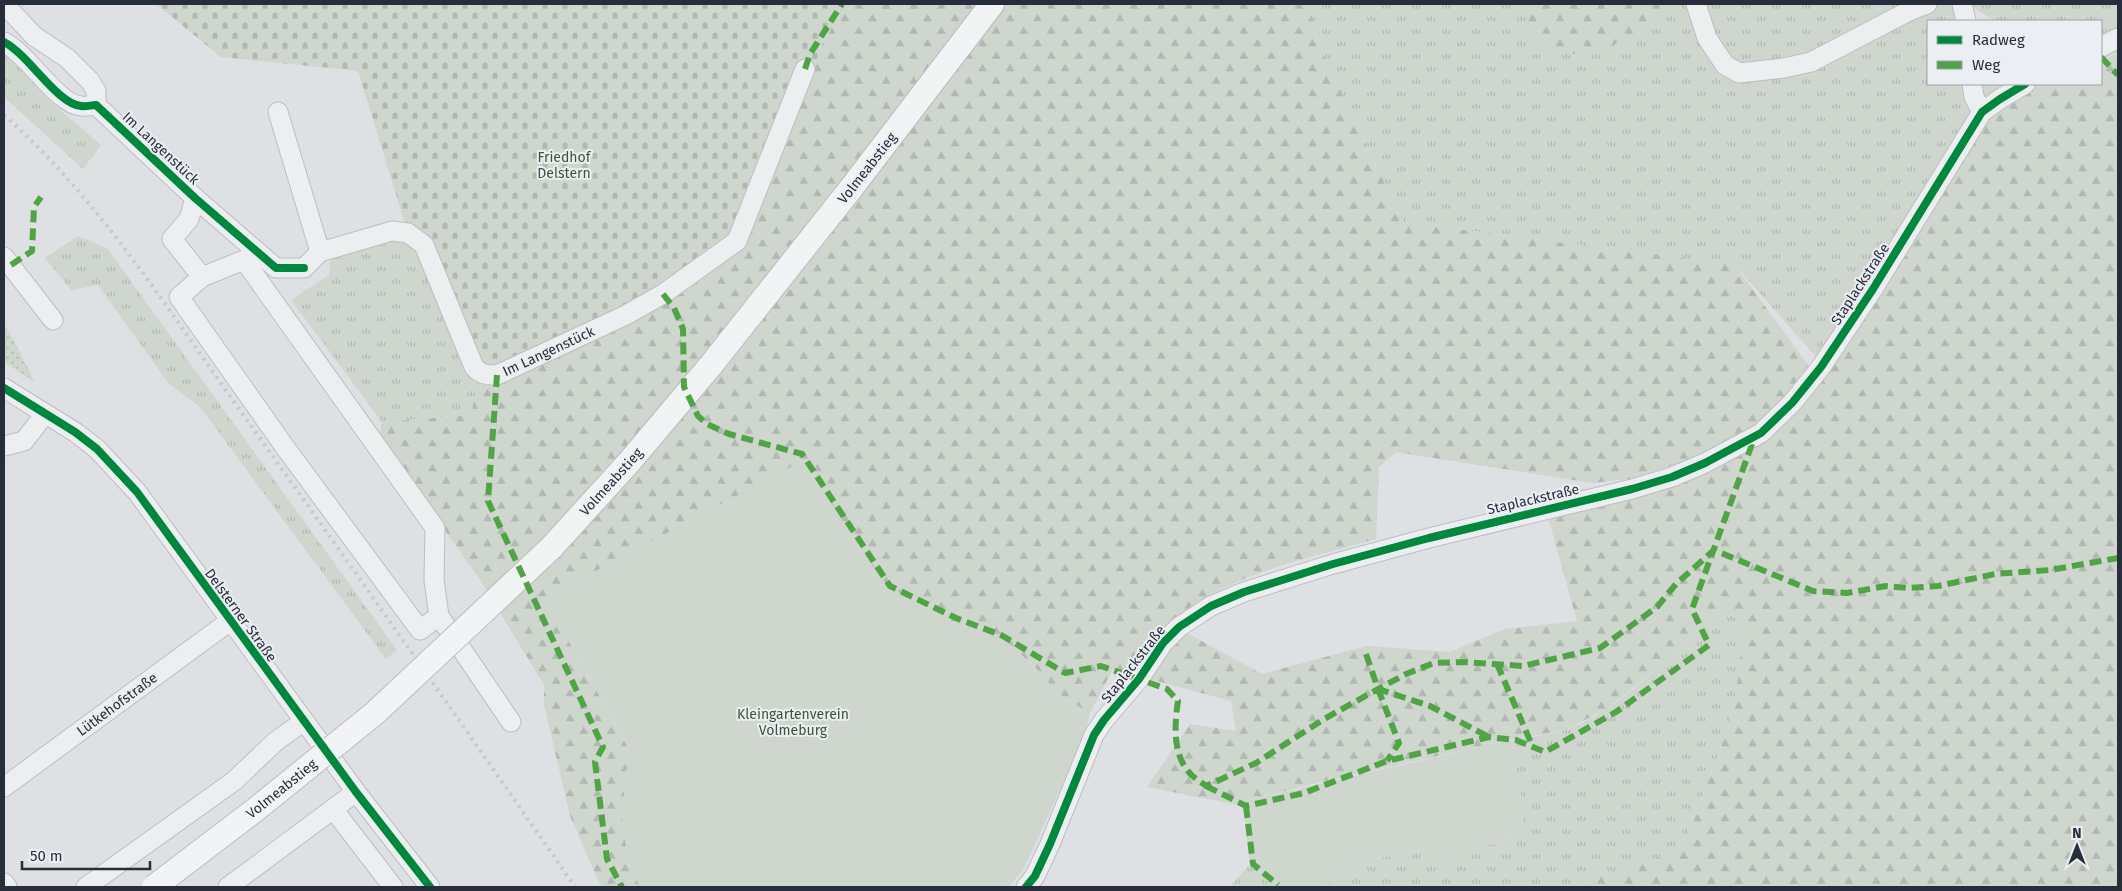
<svg xmlns="http://www.w3.org/2000/svg" width="2122" height="891" viewBox="0 0 2122 891" font-family="'Fira Sans',sans-serif">
<style>
.grass{fill:url(#grass-tufts)}
.forest{fill:url(#forest-firs)}
.cemetery{fill:url(#cemetery-stones)}
.park{fill:url(#park-dots)}
.garden{fill:#ced6ce}
.lines{fill:none;stroke-linecap:round;stroke-linejoin:round}
.minor-casing{stroke:#bcbec1;stroke-width:21}
.major-casing{stroke:#bbbdc1;stroke-width:26}
.minor{stroke:#edeef0;stroke-width:19}
.major{stroke:#f2f3f4;stroke-width:24}
.rail{stroke:#c6c8cb;stroke-width:4;stroke-dasharray:2.5 5;stroke-linecap:butt}
.major-bridge-casing{stroke:#bbbdc1;stroke-width:26;stroke-linecap:butt}
.major-bridge{stroke:#f2f3f4;stroke-width:24}
.quiet{stroke:#51a445;stroke-width:6;stroke-dasharray:12 6;stroke-linecap:butt}
.cycleway-casing{stroke:#ebeef3;stroke-width:11}
.cycleway{stroke:#00873e;stroke-width:8}
.labels{text-anchor:middle;stroke-width:4;stroke-linejoin:round;paint-order:stroke}
.street-label{font-size:14px;fill:#272d3a;stroke:#ebeef3}
.park-label{font-size:14px;fill:#395535;stroke:#ebeef3}
</style>
<defs>
<pattern id="grass-tufts" width="24" height="20" patternUnits="userSpaceOnUse" patternTransform="scale(1.25)"><rect width="24" height="20" fill="#ced6ce"/><path d="M3 7l-1-3M5 7V3M7 7l1-3M15 17l-1-3M17 17v-4M19 17l1-3" fill="none" stroke="#b1b8b2"/></pattern>
<pattern id="forest-firs" width="22" height="20" patternUnits="userSpaceOnUse" patternTransform="scale(1.25)"><rect width="22" height="20" fill="#ced6ce"/><path d="M5 1l3.5 6h-7zM16 11l3.5 6h-7z" fill="#b1b8b2"/></pattern>
<pattern id="cemetery-stones" width="16" height="16" patternUnits="userSpaceOnUse" patternTransform="scale(1.25)"><rect width="16" height="16" fill="#ced6ce"/><path d="M2 7V4a2 2 0 0 1 4 0v3zM10 15v-3a2 2 0 0 1 4 0v3z" fill="#b1b8b2"/></pattern>
<pattern id="park-dots" width="8" height="8" patternUnits="userSpaceOnUse" patternTransform="scale(1.25)"><rect width="8" height="8" fill="#ced6ce"/><path d="M2 2h.1M6 6h.1" fill="none" stroke="#b1b8b2" stroke-width="1.8" stroke-linecap="round"/></pattern>
</defs>
<rect width="100%" height="100%" fill="#dee0e3"/>
<path class="grass" d="M1310,4h652l4,17h-38v63h44l3,26 -157,249 -83,-94 -332,-43 -85,-179z
M1967,4h151v48l-17,7v-38h-106z
M4,55l16,12 31,35 50,43 -18,24 -79,-72z
M78,236l29,12 290,402 -11,9 -186,-252 -31,-23 -71,-99 -27,5 -26,-32z
M391,239l21,3 9,9 57,130 -7,34 -89,7 -91,-122 38,-25 2,-18z
M1731,614l12,8c-2,31 -4,61 -12,91 -12,46 -32,90 -50,133l-32,16 -59,17 -11,8h-253l6,-9 22,-2 -1,-13 73,-14 71,-5 26,-18 -3,-39 -8,-46c17,-4 36,-6 53,-11 53,-18 107,-75 147,-115z
M1250,864h1l21,23h-42z"/>
<path class="forest" d="M842,4h468l8,39 85,179 332,43 73,100 -24,33 -28,30 -54,28 -73,23 -37,4 -196,-31 -17,15 -3,72c-69,20 -145,34 -202,80 -14,12 -30,40 -42,55l-19,-5 -23,44 -32,-18 -16,-21 -40,-37 -54,-14 -8,-12 -51,-23 -32,-43 -30,-49 -25,-34 -257,136 84,151 -7,67 7,52 12,19h-40l-31,-71 -26,-112v-19l-63,-104 -102,-143 3,-16 89,-7 8,-41 257,-134z
M1521,4h156c-22,25 -72,49 -105,50 -7,0 -23,-7 -29,-11 -13,-9 -18,-25 -22,-39z
M2118,53v834h-539l11,-8 59,-17 32,-16c18,-43 38,-87 50,-133 8,-30 10,-60 12,-91l-12,-8 -19,1 -53,52 -26,21 -28,22 -40,20 -60,11 -180,40 -79,20 -3,5 -96,-19 43,-63 46,7 -5,-30 -82,-22 20,-32 16,-15 77,42 104,-28 84,6 55,-23 72,-8 -29,-104 87,-19 76,-26 54,-33 221,-322 -14,-33h129v-24z"/>
<path class="cemetery" d="M156,4h686l-106,236 -73,54 -175,81 -80,-142 -50,-162 -137,-14z"/>
<path class="park" d="M4,325l3,3 28,54 -31,-20z"/>
<path class="garden" d="M802,461l25,35 30,49 32,43 51,23 8,12 54,14 40,37 16,21 32,18 -5,23 -62,134 -15,17h-367l-12,-19 -7,-52 7,-68 -84,-150z
M1505,741h7l8,46 3,39 -27,18 -19,1 -13,15 -36,1 -2,-12 -72,14v13l-22,2 -6,9h-54l-22,-23 -7,-58 3,-5z"/>
<g class="lines">
<g class="minor-casing">
<g id="minor">
<path d="M4,4l30,32 33,22 23,23 6,10v14"/>
<path d="M1696,4l11,34 18,27 14,8 45,-5 27,-6 96,-50 20,-8"/>
<path d="M1962,4l4,17"/>
<path id="s1" d="M4,42c25,13 53,62 77,64 5,1 10,-1 15,-1l99,93 81,70h28l16,-16 72,-21 16,2 16,12 50,122c7,8 13,8 23,8l129,-60 37,-21 74,-53 68,-172"/>
<path d="M2101,47l17,-9"/>
<path d="M1972,84l2,13 8,15"/>
<path d="M278,112l42,140"/>
<path d="M195,198l-6,21 -17,20 30,38 42,-17 191,268 -1,52 5,36"/>
<path d="M4,257l49,63"/>
<path d="M202,277l-23,20 108,153 133,180 19,-14 72,106"/>
<path d="M4,388l71,44 22,17 40,43 219,300 74,95"/>
<path d="M4,446l20,-5 21,-27"/>
<path id="s2" d="M4,787l226,-166"/>
<path d="M333,809l60,78"/>
<path d="M4,883l3,4"/>
<path d="M86,887l148,-106 42,-40 27,-19"/>
<path d="M228,887l128,-95"/>
<path d="M1026,887l9,-11 15,-32 44,-109 10,-15 35,-41 24,-36 16,-16 32,-21 33,-14 89,-28 96,-26 203,-49 40,-12 33,-14 56,-30 31,-30 29,-36 52,-78 109,-177 18,-13 25,-15"/>
</g>
</g>
<g class="major-casing">
<path id="major" d="M849,191l143,-187"/>
</g>
<use href="#minor" class="minor"/>
<use href="#major" class="major"/>
<path class="rail" d="M4,115c95,84 164,195 238,298 112,157 223,315 333,474"/>
<g class="major-bridge-casing">
<g id="major-bridge">
<path id="s3" d="M154,887l101,-77 120,-97 176,-165 79,-87 81,-96 138,-174"/>
</g>
</g>
<use href="#major-bridge" class="major-bridge"/>
<path class="quiet" d="M2101,57l17,18
M805,69l5,-15 32,-50
M11,265l21,-14 2,-44 7,-10
M663,294l11,14 9,21 1,58 14,29 9,8 22,10 73,20 88,132 66,32 45,17 64,38 36,-7 66,23 11,12c-3,21 -6,51 10,70 4,6 12,10 18,15l50,-23 68,-44 54,-30 28,-15 28,-11 30,-1 59,4 77,-18 57,-41 19,-23 38,-34 99,41 34,2 39,-7 22,2 30,-2 57,-12 55,-4 68,-12
M497,375l-9,126 115,246 -8,15 12,97 15,28
M1366,654l12,35 52,17 59,31
M1497,664l35,81
M1378,689l21,54 -12,18
M1206,786l40,20 58,-13 83,-32 102,-24 27,3 29,12 71,-40 93,-67 -17,-36 63,-173
M1246,806l7,58 25,21"/>
<g class="cycleway-casing">
<path id="cycleway" d="M4,42c25,13 53,62 77,64 5,1 10,-1 15,-1l99,93 81,70h28
M4,388l71,44 22,17 40,43 219,300 74,95
M1026,887l9,-11 15,-32 44,-109 10,-15 35,-41 24,-36 16,-16 32,-21 33,-14 89,-28 96,-26 203,-49 40,-12 33,-14 56,-30 31,-30 29,-36 52,-78 109,-177 18,-13 25,-15"/>
</g>
<use href="#cycleway" class="cycleway"/>
</g>
<g class="labels">
<g class="street-label">
<text transform="translate(161 148) rotate(43)" y="5">Im Langenstück</text>
<text transform="translate(867 168) rotate(-52)" y="5">Volmeabstieg</text>
<text transform="translate(1860 284) rotate(-57)" y="5">Staplackstraße</text>
<text dy="5" stroke="none"><textPath href="#s1" startOffset="735">Im Langenstück</textPath></text>
<text dy="5" stroke="none"><textPath href="#s3" startOffset="612">Volmeabstieg</textPath></text>
<text transform="translate(1533 499) rotate(-13)" y="5">Staplackstraße</text>
<text transform="translate(241 615) rotate(54)" y="5">Delsterner Straße</text>
<text transform="translate(1133 664) rotate(-52)" y="5">Staplackstraße</text>
<text dy="5" stroke="none"><textPath href="#s2" startOffset="140">Lütkehofstraße</textPath></text>
<text dy="5" stroke="none"><textPath href="#s3" startOffset="161">Volmeabstieg</textPath></text>
</g>
<g class="park-label">
<text x="564" y="162">Friedhof<tspan x="564" dy="16">Delstern</tspan></text>
<text x="793" y="719">Kleingartenverein<tspan x="793" dy="16">Volmeburg</tspan></text>
</g>
</g>
<rect width="2122" height="891" fill="none" stroke="#272d3a" stroke-width="10"/>
<rect x="1927" y="20" width="175" height="65" fill="#ebeef3" stroke="#9da1a9"/>
<rect x="1937" y="36" width="25" height="8" fill="#00873e" stroke="#9da1a9"/>
<text x="1972" y="45" font-size="15" fill="#272d3a">Radweg</text>
<rect x="1937" y="61" width="25" height="8" fill="#51a445" stroke="#9da1a9"/>
<text x="1972" y="70" font-size="15" fill="#272d3a">Weg</text>
<g transform="translate(2077 846)" stroke="#ebeef3" stroke-width="4" paint-order="stroke">
<path d="M0-4L9 19L0 12L-9 19Z" fill="#272d3a"/>
<text y="-8" font-size="14" font-weight="bold" text-anchor="middle" fill="#272d3a">N</text>
</g>
<path d="M22 861v8h128v-8" fill="none" stroke="#272d3a" stroke-width="2.5"/>
<text x="30" y="861" font-size="15" fill="#272d3a" stroke="#ebeef3" stroke-width="4" paint-order="stroke">50 m</text>
</svg>
